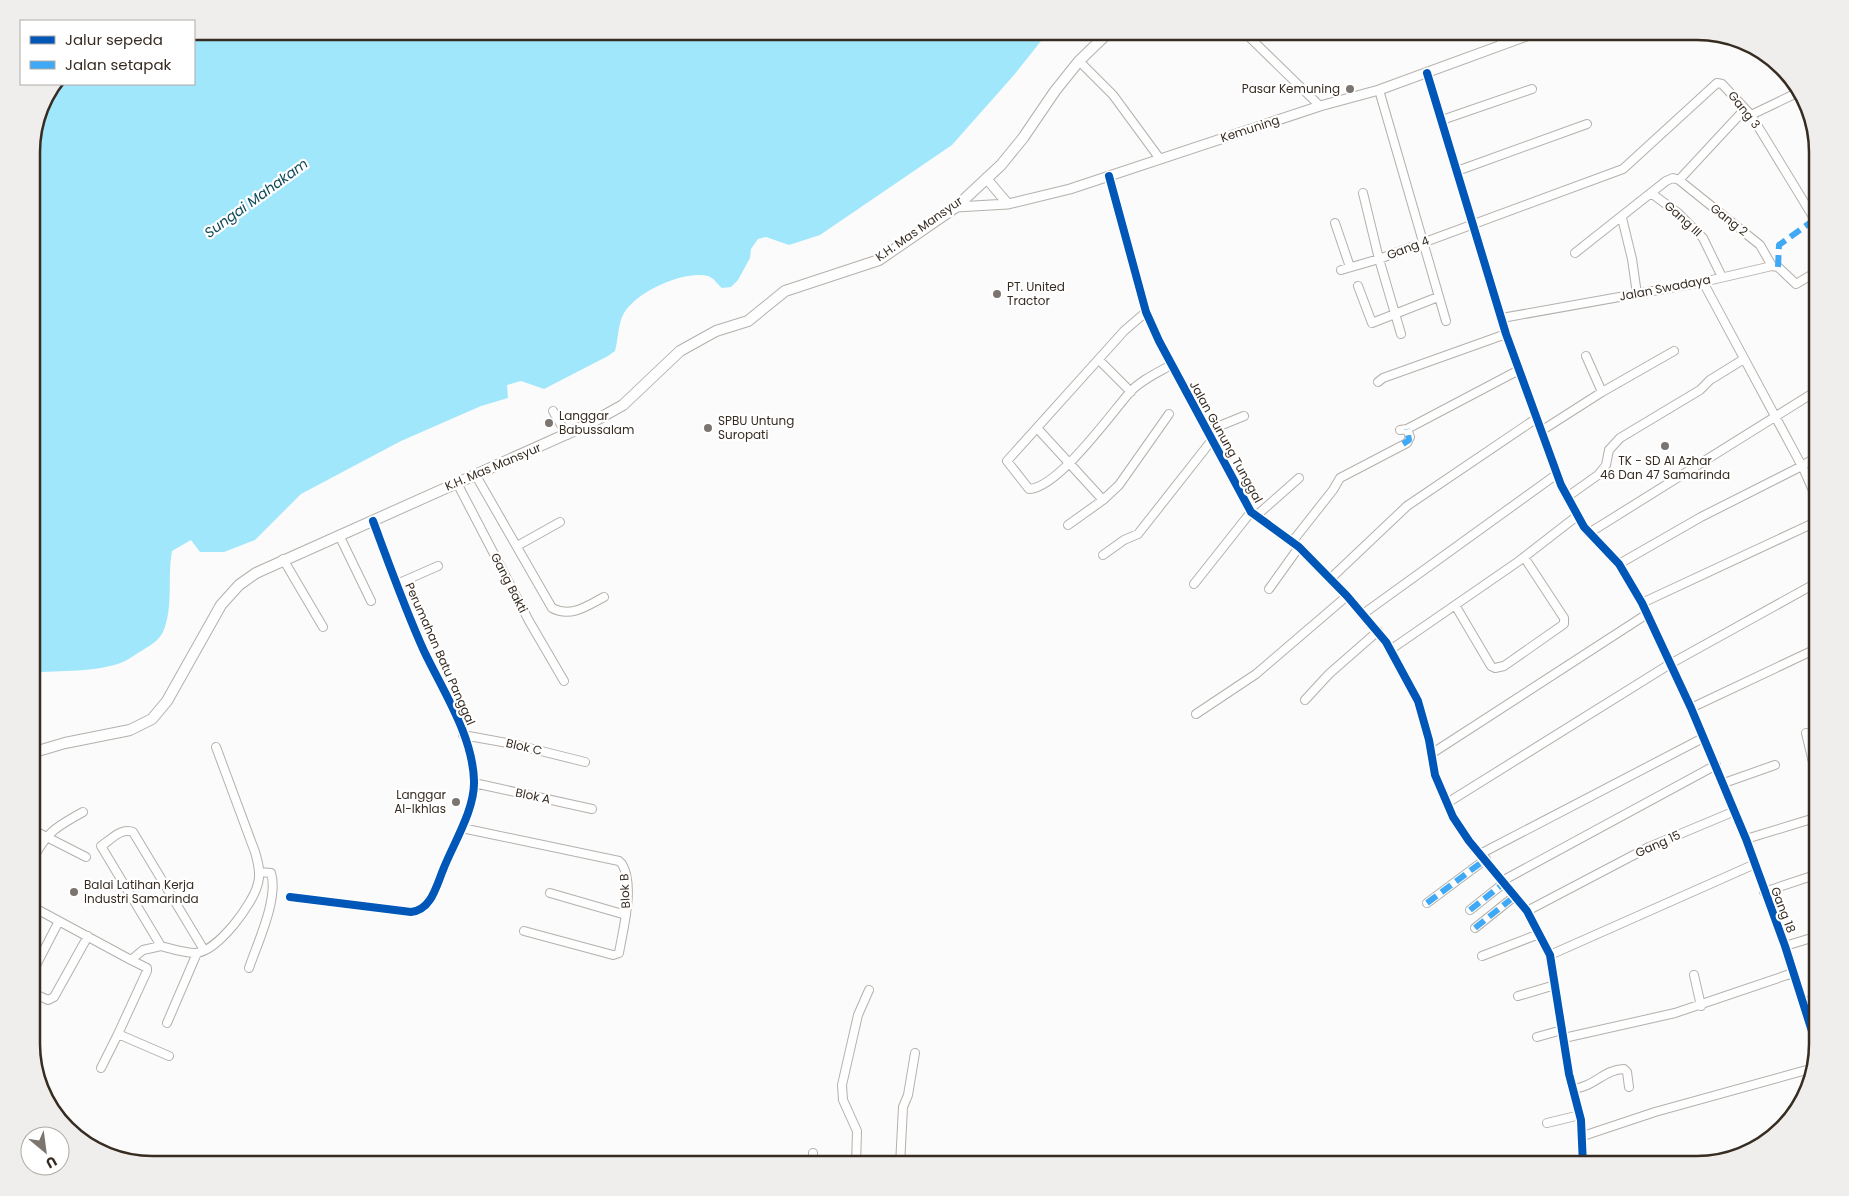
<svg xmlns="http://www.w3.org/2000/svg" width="1849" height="1196" viewBox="0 0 1849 1196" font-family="Poppins,sans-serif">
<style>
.water{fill:#a1e7fc}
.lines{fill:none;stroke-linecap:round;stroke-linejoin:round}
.minor-casing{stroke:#b5b0ab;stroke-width:10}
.tertiary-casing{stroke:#b5b0ab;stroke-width:11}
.secondary-casing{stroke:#b5b0ab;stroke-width:12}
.minor{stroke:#fefefe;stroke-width:8}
.tertiary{stroke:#fefefe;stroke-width:9}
.secondary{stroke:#fefefe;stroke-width:10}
.quiet{stroke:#3fa9f5;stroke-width:6;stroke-dasharray:12 6;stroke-linecap:butt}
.cycleway-casing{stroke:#fff;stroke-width:11}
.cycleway{stroke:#0057b8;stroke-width:8}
.poi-dot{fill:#7c746e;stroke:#fff;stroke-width:2}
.labels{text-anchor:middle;stroke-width:4.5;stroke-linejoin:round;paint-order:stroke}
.poi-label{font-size:12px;fill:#372c22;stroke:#fff;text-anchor:start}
.street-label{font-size:12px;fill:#372c22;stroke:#fff}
.water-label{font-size:14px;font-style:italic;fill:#104b5b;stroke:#fff}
.rim{fill:none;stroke:#372c22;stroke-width:2.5}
</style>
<rect width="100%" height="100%" fill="#fbfbfb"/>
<path class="water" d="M194,31h855l-35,44 -62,70 -132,90 -31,10 -23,-8 -8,2 -7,10 -1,9 -12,22 -7,7 -9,1c-5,-4 -8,-10 -14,-12 -25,-6 -76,17 -86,41 -4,10 -4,23 -7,34l-7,5 -64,33 -23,-8 -14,4 1,13 -27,8 -80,35 -100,53 -46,46 -31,12h-24l-9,-12 -19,11c-5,26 2,56 -9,81 -4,8 -12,13 -20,18 -6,3 -13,9 -20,12 -28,11 -62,8 -92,11v-529l10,-39 14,-21h139z"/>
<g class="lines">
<g class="minor-casing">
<path id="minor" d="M1243,31l77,75
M1495,31l9,13
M1079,61l34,34 47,64
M1427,73l79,261 55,151 23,42 35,37 23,39 49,105 55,131 39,107 32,101
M1379,90l67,231
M1751,115l50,-24
M1442,120l90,-31
M1457,171l130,-47
M1109,176l37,136 13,29 92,171 48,35 48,49 39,46 32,59 11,39 6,35 18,42 16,24 58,70 23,44 19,119 12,46 2,45
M1679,180l81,65 12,21
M1363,193l16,66 22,75
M1651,193l27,20 25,25 19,39
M1622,218l10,41 5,35
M1335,223l15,44
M1575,253l91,-72 7,-3 6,2 66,-71
M1341,270l38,-11 244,-90 94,-86 5,1 29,31 61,100
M1703,282l101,188 14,32
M1358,286l14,37 66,-26
M1146,312l-22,19 -117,130 22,28c29,-1 82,-75 101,-97 11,-12 27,-19 41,-27
M1502,318l201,-36 69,-16 6,1 18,17 22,-13
M1586,356l16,36
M1099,360l32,32
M1378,382l5,-4 123,-44
M553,411l14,24
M1037,428l66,72 16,-15 50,-71
M1400,430l7,-1 112,-59
M1207,431l37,-15
M1541,431l61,-39 72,-41
M475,474l77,134c19,10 35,-2 52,-11
M457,483l72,138 35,60
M1567,497l31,-22 8,-10 3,-15 11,-12 80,-48 10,-10 34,-21
M1256,516l43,-38
M1068,525l35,-25
M1589,533l229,-143
M339,535l32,66
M1292,542l41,-52 7,-12 67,-35 3,-6 -3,-8
M517,546l43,-24
M1103,555l21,-15 14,-6 74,-94
M283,559l40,68
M1619,564l82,-47 101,-51 16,-10
M1330,579l77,-73 130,-88
M397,584l41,-18
M1194,584l57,-72
M1269,589l30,-42
M1642,603l176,-82
M1455,605l36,61 4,2 9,-2 60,-42v-6l-40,-61
M1363,614l194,-140
M1390,650l129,-89 58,-45
M1305,700l24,-26 49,-43
M1691,708l127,-60
M1196,714l60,-40 91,-78
M1806,733l12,50
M463,735l50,9 72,18
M1431,754l216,-140
M474,783l118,26
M1724,783l51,-18
M1447,803l223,-139 148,-82
M462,828l157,33 3,3c13,22 1,65 -3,89l-6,2 -89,-24
M31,829l55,28
M1746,839l72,-22
M1482,853l221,-115
M31,862c16,-30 23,-34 52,-50
M1502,881l214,-116
M1764,892l54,-18
M550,893l76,22
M290,897l121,15c20,-2 25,-25 32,-42 10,-26 32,-60 31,-89 -1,-45 -31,-90 -50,-130 -19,-42 -35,-87 -51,-130
M1427,903l59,-44
M31,906l100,54 12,-10 18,-4 -60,-100c10,-6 20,-19 32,-14l71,118
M1470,910l34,-27
M1527,911l122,-64 86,-36
M1475,928l40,-32
M161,946c11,3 24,7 35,7 22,-2 58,-50 62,-70 3,-10 0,-21 -3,-31l-39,-105
M1785,946l33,-10
M1550,955l205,-91
M1482,956l57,-22
M249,968c8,-24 30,-70 22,-95l-12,-1
M31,975l28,-54
M1694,975l7,31
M31,992l17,8 6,-3 34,-61
M1518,996l37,-11
M1803,1003l15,-5
M167,1023l30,-70
M118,1034l29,-63v-3l-16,-8
M1537,1037l25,-7
M1564,1038l111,-25 118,-40
M101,1068l17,-34 51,22
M1573,1089c23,-3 30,-19 51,-20l3,3 2,15
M1547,1123l33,-8
M1583,1136l72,-24 155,-43
M813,1165v-12
M856,1165l1,-34 -14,-31 -1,-15 16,-70 11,-25
M900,1165l3,-58 5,-12 7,-42"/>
</g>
<g class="tertiary-casing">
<path id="tertiary" d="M986,178l22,26
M956,207l52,-3 62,-15 250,-83 59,-16 161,-59"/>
</g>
<g class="secondary-casing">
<path id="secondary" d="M31,753l34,-10 65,-13 22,-11 15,-18 54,-96 18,-20 17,-12 335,-150 32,-18 57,-54 36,-20 32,-10 37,-30 94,-31 77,-53 45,-42 22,-27 32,-47 24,-30 31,-30"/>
</g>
<use href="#minor" class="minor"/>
<use href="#tertiary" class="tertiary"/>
<use href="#secondary" class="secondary"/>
<path class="quiet" d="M1778,267l1,-22 32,-23 1,-7
M1403,444l6,-4 -2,-11
M1427,903l59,-44
M1470,910l34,-27
M1475,928l40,-32"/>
<g class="cycleway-casing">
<path id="cycleway" d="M1427,73l79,261 55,151 23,42 35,37 23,39 49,105 55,131 39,107 32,101
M1109,176l37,136 13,29 92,171 48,35 48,49 39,46 32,59 11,39 6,35 18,42 16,24 58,70 23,44 19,119 12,46 2,45
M290,897l121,15c20,-2 25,-25 32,-42 10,-26 32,-60 31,-89 -1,-45 -31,-90 -50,-130 -19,-42 -35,-87 -51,-130"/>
</g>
<use href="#cycleway" class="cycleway"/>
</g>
<g class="poi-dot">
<circle cx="1350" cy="89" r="5"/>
<circle cx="997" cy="294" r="5"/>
<circle cx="549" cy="423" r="5"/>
<circle cx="708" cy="428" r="5"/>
<circle cx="1665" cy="446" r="5"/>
<circle cx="456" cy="802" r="5"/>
<circle cx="74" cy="892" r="5"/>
</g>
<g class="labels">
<g class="poi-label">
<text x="1340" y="93" text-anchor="end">Pasar Kemuning</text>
<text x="1007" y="291">PT. United<tspan x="1007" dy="14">Tractor</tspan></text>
<text x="559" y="420">Langgar<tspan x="559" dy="14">Babussalam</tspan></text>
<text x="718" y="425">SPBU Untung<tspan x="718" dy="14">Suropati</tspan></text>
<text x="1665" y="465" text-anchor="middle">TK - SD Al Azhar<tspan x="1665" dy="14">46 Dan 47 Samarinda</tspan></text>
<text x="446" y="799" text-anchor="end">Langgar<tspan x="446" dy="14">Al-Ikhlas</tspan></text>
<text x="84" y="889">Balai Latihan Kerja<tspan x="84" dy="14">Industri Samarinda</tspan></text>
</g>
<g class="street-label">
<text transform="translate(1744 110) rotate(52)" y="4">Gang 3</text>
<text transform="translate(1250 129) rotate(-18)" y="4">Kemuning</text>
<text transform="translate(1683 219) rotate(42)" y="4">Gang III</text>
<text transform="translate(1729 220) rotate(38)" y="4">Gang 2</text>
<text transform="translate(919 229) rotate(-35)" y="4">K.H. Mas Mansyur</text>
<text transform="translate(1408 248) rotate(-21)" y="4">Gang 4</text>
<text transform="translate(1665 288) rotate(-11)" y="4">Jalan Swadaya</text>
<text transform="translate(1226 442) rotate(61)" y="4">Jalan Gunung Tunggal</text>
<text transform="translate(493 467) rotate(-23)" y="4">K.H. Mas Mansyur</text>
<text transform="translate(509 583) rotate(63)" y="4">Gang Bakti</text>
<text transform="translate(440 654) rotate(66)" y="4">Perumahan Batu Panggal</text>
<text transform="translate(524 747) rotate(13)" y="4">Blok C</text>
<text transform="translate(533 796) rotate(12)" y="4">Blok A</text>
<text transform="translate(1658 844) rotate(-24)" y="4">Gang 15</text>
<text transform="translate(625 891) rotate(-93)" y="4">Blok B</text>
<text transform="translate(1783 910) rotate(69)" y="4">Gang 18</text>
</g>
<g class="water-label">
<text transform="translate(256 198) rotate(-36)" y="5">Sungai Mahakam</text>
</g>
</g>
<path d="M0 0H1849V1196H0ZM152 40H1697A112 112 0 0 1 1809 152V1044A112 112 0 0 1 1697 1156H152A112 112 0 0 1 40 1044V152A112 112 0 0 1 152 40Z" fill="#efeeed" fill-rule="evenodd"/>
<path class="rim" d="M152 40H1697A112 112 0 0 1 1809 152V1044A112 112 0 0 1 1697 1156H152A112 112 0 0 1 40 1044V152A112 112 0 0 1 152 40Z"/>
<rect x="20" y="20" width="175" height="65" fill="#ffffff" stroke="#afaba7"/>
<rect x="30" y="36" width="25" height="8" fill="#0057b8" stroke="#afaba7"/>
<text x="65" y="45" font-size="15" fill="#372c22">Jalur sepeda</text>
<rect x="30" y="61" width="25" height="8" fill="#3fa9f5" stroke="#afaba7"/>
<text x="65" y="70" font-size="15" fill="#372c22">Jalan setapak</text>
<g transform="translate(45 1151) rotate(151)"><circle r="24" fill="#ffffff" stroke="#afaba7"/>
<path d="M0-4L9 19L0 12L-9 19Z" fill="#7c746e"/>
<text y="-8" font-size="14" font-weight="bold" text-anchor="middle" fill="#372c22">U</text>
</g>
</svg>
